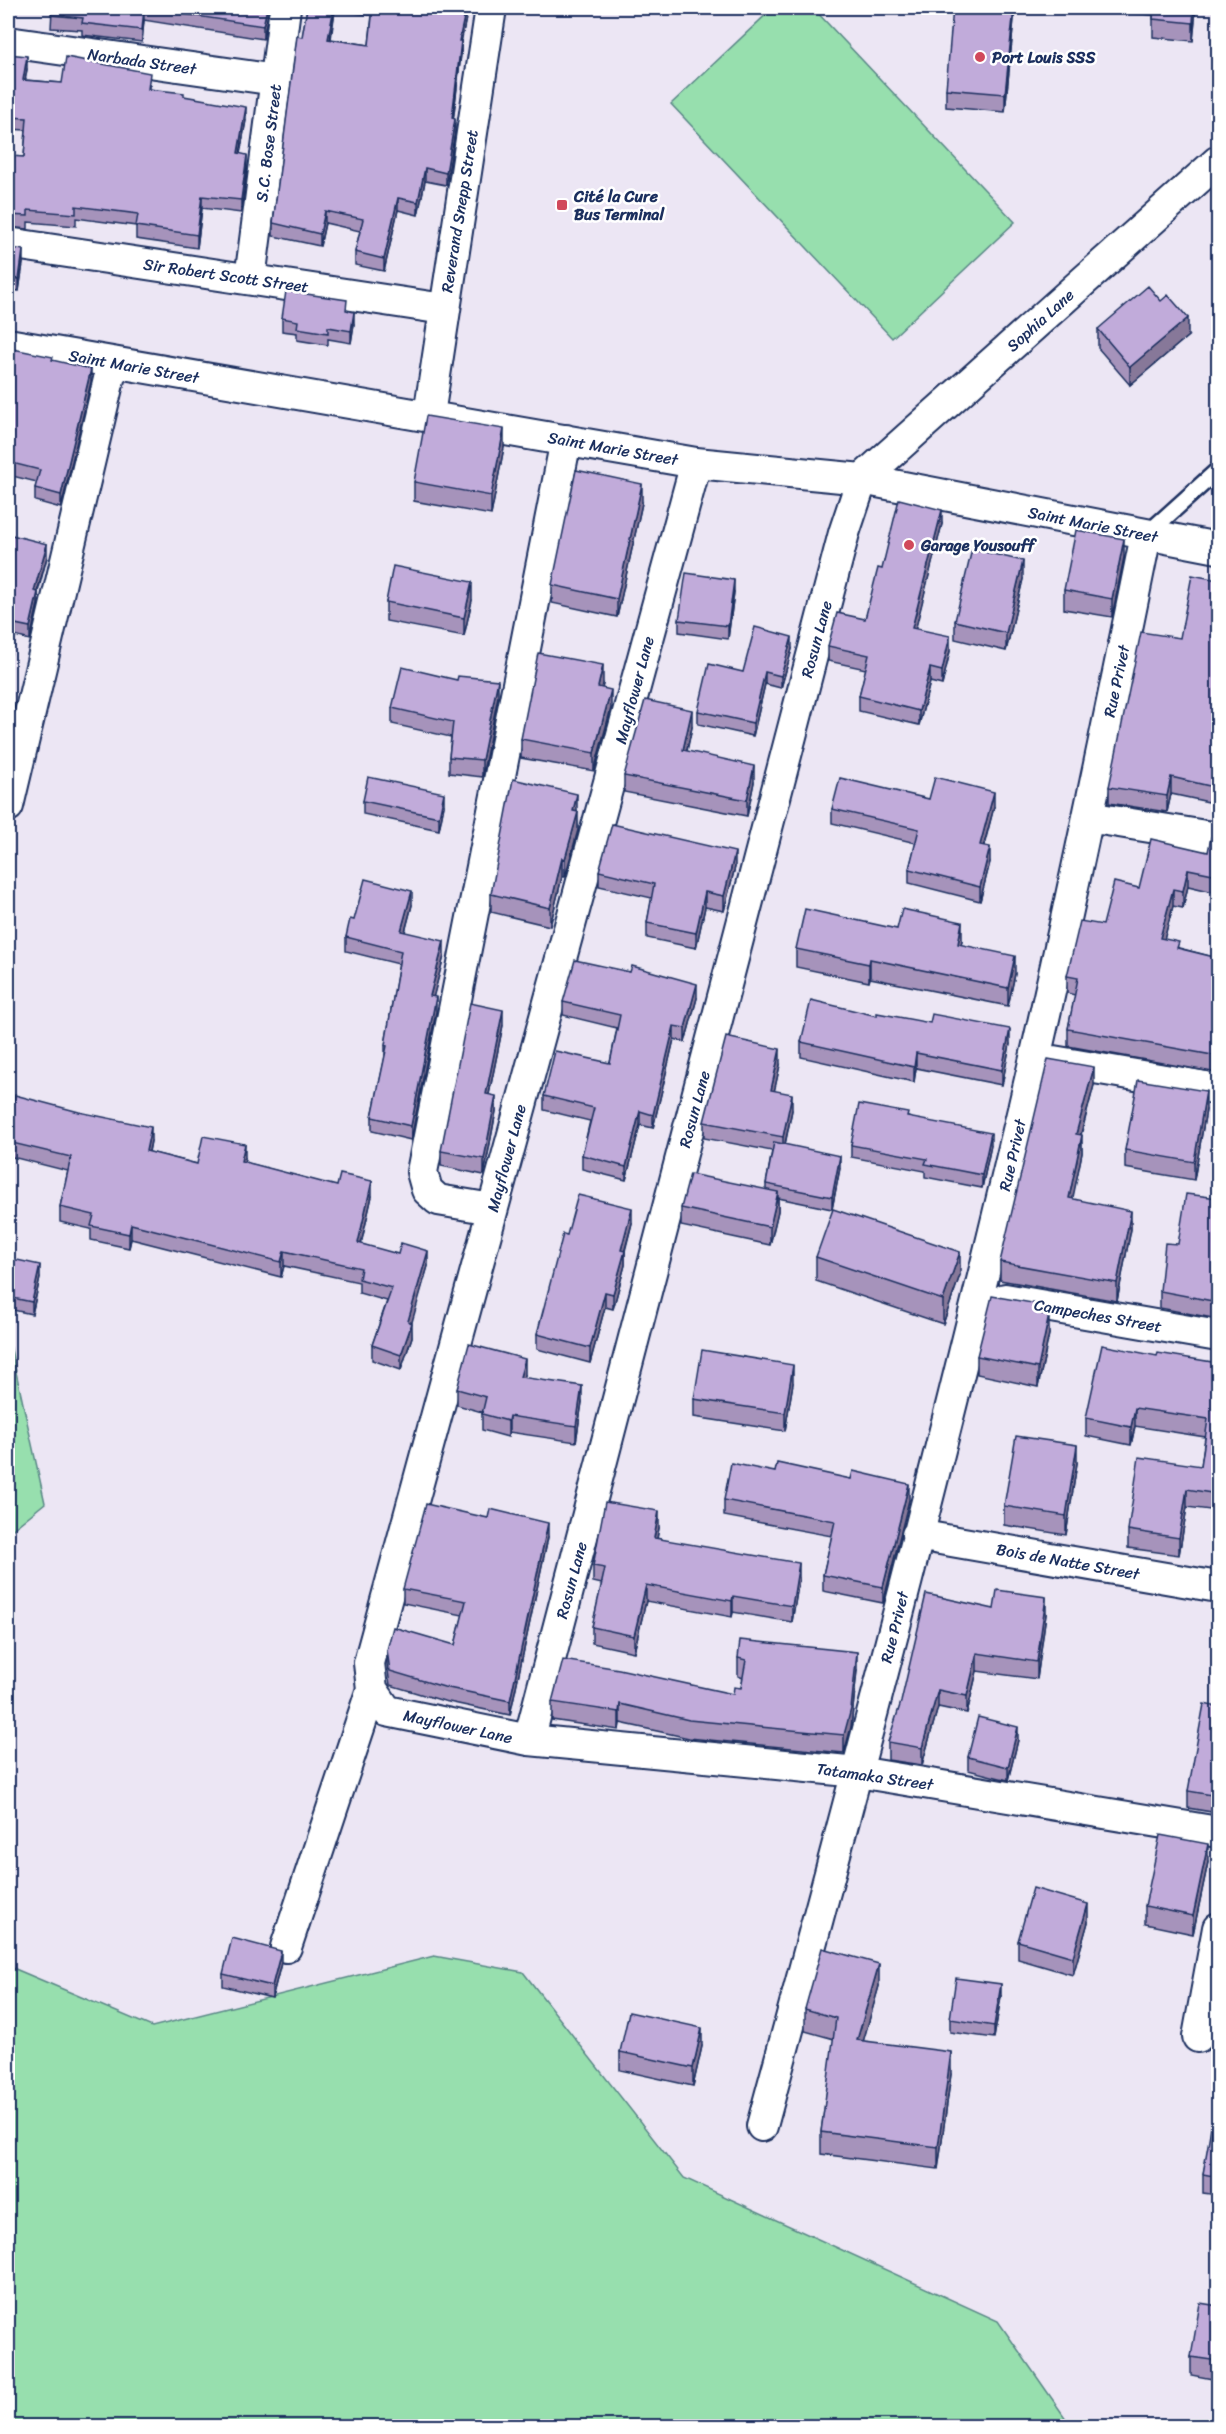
<svg xmlns="http://www.w3.org/2000/svg" width="1226" height="2434" viewBox="0 0 1226 2434" font-family="Sriracha,sans-serif">
<style>
.green{fill:#97dfae;stroke:#598786;stroke-width:1.5}
.lines{fill:none;stroke-linecap:round;stroke-linejoin:round}
.lane-casing{stroke:#1b2f5e;stroke-width:20}
.street-casing{stroke:#1b2f5e;stroke-width:34}
.lane{stroke:#fff;stroke-width:15}
.street{stroke:#fff;stroke-width:30}
.wall{fill:#a693bb;stroke:#1b2f5e;stroke-width:1.5;fill-rule:evenodd}
.shaded-wall{fill:#877899;stroke:#1b2f5e;stroke-width:1.5}
.building{fill:#c1abda;stroke:#1b2f5e;stroke-width:1.5}
.poi-dot{fill:#d1495b;stroke:#fff;stroke-width:2}
.labels{text-anchor:middle;stroke-width:5;stroke-linejoin:round;paint-order:stroke}
.poi-label{font-size:16px;font-weight:bold;fill:#1b2f5e;stroke:#fff;text-anchor:start}
.street-label{font-size:16px;fill:#1b2f5e;stroke:#fff}
</style>
<rect width="100%" height="100%" fill="#ece6f4"/>
<filter id="ink" filterUnits="userSpaceOnUse"><feTurbulence type="fractalNoise" baseFrequency=".0167" numOctaves="2"/><feDisplacementMap in="SourceGraphic" scale="12" xChannelSelector="R" yChannelSelector="G"/><feConvolveMatrix kernelMatrix="1 2 1 2 8 2 1 2 1" color-interpolation-filters="sRGB"/></filter>
<g filter="url(#ink)">
<path class="green" d="M773,8h40l202,214 -123,116 -221,-234z
M8,1336l37,167 -37,30z
M434,1956l89,16 161,206 314,143 73,105h-1063v-460l144,61z"/>
<g class="lines">
<g class="lane-casing">
<path id="lane" d="M1147,534l71,-64"/>
</g>
<g class="street-casing">
<path id="street" d="M8,42l268,38
M8,243l436,66
M250,279l35,-271
M8,344l688,119 166,16 356,69
M429,415l62,-407
M696,463l-327,1200 3,26 15,22 142,29 329,32 360,60
M862,479l356,-318
M8,806l105,-444
M1088,817l130,21
M1053,1061l165,28
M492,1209l-54,-9 -11,-10 -5,-18 144,-732
M1005,1299l213,37
M917,1535l301,52
M529,1740l315,-1207 18,-54
M286,1947l86,-258
M1198,2037l20,-109
M762,2126c96,-354 190,-710 273,-1068 40,-174 76,-349 111,-523"/>
</g>
<use href="#lane" class="lane"/>
<use href="#street" class="street"/>
</g>
<path class="wall" d="M16,8h253l-6,31 -119,-19 -2,22 -60,-7v-5l-31,-2 1,-18z
M303,8h165l-7,33v13l-8,65 2,12 -9,54 -21,-4 -7,34 -20,-5 -14,61 -29,-6v-13l5,-21 -35,-8 -5,23 -47,-10v-13l34,-215zM335,11l37,4 -3,30 -38,-6z
M1015,8l-10,104 -59,-5v-18z
M1065,8h131l-3,33 -40,-4v-22z
M8,54l19,15 -2,11 37,3 88,2v4l34,7 62,24 -6,33 7,14 -6,46 -39,-5 -5,40 -61,-9v-13l-60,-8v8l-48,-4v7l-20,-2v-71l16,1 2,-27 -18,-1z
M8,247l15,16 -4,28 -11,-2z
M347,311l7,13 -3,19 -23,-4v6l-31,-5v-7l-15,-2v-13z
M1098,329l90,7 -58,49 -32,-37z
M8,348l45,13 38,21 -30,126 -26,-7v-13l2,-6 -29,-7z
M504,447l-13,68 -77,-14v-19z
M642,503l-25,114 -65,-14v-18z
M942,524l-27,105 35,22 -8,34 -12,-3 -11,43 -60,-14v-15l7,-27 -38,-8v-15l37,-27 17,-50z
M8,534l39,23 -9,35v12l-8,36 -15,-4z
M1124,557l-12,60 -48,-8v-19z
M1023,579l-17,72 -51,-12v-18z
M1218,580v224l-47,-10 -4,18 -58,-9v-16l71,-149z
M734,592l-6,47 -49,-7v-12z
M472,600l-8,36 -78,-15v-19z
M792,649l-11,39 -16,-4 -12,52 -55,-12v-13l45,-39z
M603,684l-1,4 9,20 -17,63 -73,-13v-19z
M498,696l-16,81 -33,-4v-16l2,-20 -59,-13v-16z
M692,727l-5,24 67,31 -7,34 -123,-24v-16z
M929,799l65,8 -10,39 6,16 -10,39 -71,-18v-14l7,-26 -84,-20v-14z
M363,801l81,4 -5,25 -76,-16z
M577,812l1,18 -13,47h-3l-12,49 -59,-14v-18z
M1218,837v56l-30,-7 -5,22 -10,-2 -9,33 15,9 39,10v115l-150,-27v-17l7,-34 -8,-2v-17l36,-51 36,-37 69,-36z
M735,867l-11,44 -19,-4 -9,41 -49,-10v-15l5,-25 -53,-12v-15z
M412,905l-7,27 39,24 -11,41 3,15 -25,128 -39,-9v-14l13,-60v-12l14,-81 -53,-13v-14l8,-17z
M897,929l65,11 -1,5 54,29 -7,32 -138,-28 -1,4 -73,-15v-18z
M697,998l-12,44 -11,-3 -21,89 -13,-3 -14,55 -44,-11v-14l8,-34 -46,-11v-14l66,-33 7,-35 -54,-13v-13z
M877,1016l133,28 -8,41 -86,-17 -2,14 -113,-25v-15z
M503,1025l-14,69 7,17 -12,64 -43,-9v-15z
M780,1065l-6,26 18,19 -7,35 55,23 -8,41 -54,-11v13l-8,34 -89,-19v-18l85,-18v-6l6,-33 -68,-13v-16z
M1094,1085l-13,50 1,18 -10,46 59,30 -14,72 -117,-21v-18z
M1206,1110l-12,70 -69,-12v-18z
M908,1117l83,28 -9,43 -57,-11v-6l-74,-14v-12z
M8,1125l143,16 -2,11 48,12 48,-6 -1,4 128,34 -11,48 67,22 -17,56 1,15 -11,33 -29,-10v-15l15,-44 -28,-8v-11l-75,-16 -3,11 -150,-38 -2,9 -38,-8v-11l-31,-7v-15l8,-36 -60,-15z
M1218,1198v121l-58,-11v-17z
M632,1223l-7,28v14l-12,44 -8,-2 -15,56 -53,-14v-15l30,-99z
M816,1257l144,18 -17,49 -127,-43z
M8,1258l32,20 -8,36 -24,-5z
M1044,1314l5,20 -11,53 -61,-13v-18z
M1157,1356l61,7v148l-31,-4 -8,48 -51,-7v-18l73,-64 4,-29 -70,-11 -4,19 -45,-9v-18z
M525,1375l-1,3 58,24 -6,40 -67,-10 -1,5 -26,-7v-18l-25,-7v-16z
M793,1383l-8,48 -91,-14v-18z
M1077,1463l-11,72 -62,-10v-19z
M775,1472l76,7 58,21 -26,103 -60,-12v-16l9,-39 -108,-20v-16z
M659,1528l-2,10 142,41 -7,43 -59,-10 -1,5 -86,-16 -12,51 -42,-9v-16l10,-43 -9,-2v-16z
M548,1537l-38,178 -66,-14 -54,-16 -3,-21v-14l68,-5 8,-30 -60,-12v-14z
M994,1609l52,5 -9,65 -60,-8 -10,42 -29,-6 -16,58 -34,-5v-18z
M738,1658l119,12 -6,57 -7,26 -155,-15 -69,-15 -1,7 -67,-10v-18l181,-8 8,-6 2,-10 -5,-2z
M1218,1707v106l-30,-5v-17z
M1018,1740l-10,40 -40,-10v-13z
M1208,1862l-15,72 -48,-10v-18z
M1088,1922l-15,53 -55,-16v-18z
M281,1963l-9,35 -49,-12v-12z
M879,1986l-16,55 88,33 -13,95 -117,-15v-22l13,-93 -29,-8v-22z
M1001,1996l-7,42 -44,-6v-13z
M702,2046l-9,40 -73,-16v-18z
M1218,2105v90l-15,-2v-19z
M1218,2306v74l-27,-5v-18z"/>
<path class="shaded-wall" d="M144,8v12l-2,22v-12z
M267,8h2l-6,31v-13z
M334,8h1v3l-7,40v-12z
M466,8h2l-9,45v-12z
M1014,8h1l-10,104v-18z
M1194,8h2l-3,33v-18z
M461,41v13l-9,77v-13z
M27,56v13l-4,24v-13z
M246,107v13l-8,45v-12z
M455,119v12l-9,54v-12z
M247,155v12l-6,46v-13z
M425,168v13l-7,34v-13z
M202,196v12l-5,40v-13z
M398,198v12l-14,61v-12z
M325,211v12l-5,23v-12z
M23,250v13l-4,28v-12z
M354,312v12l-3,19v-12z
M1188,318v18l-58,49v-18z
M91,369v13l-30,126v-13z
M504,429v18l-13,68v-19z
M642,484v19l-25,114v-18z
M942,510v14l-30,119v-15z
M1124,539v18l-12,60v-18z
M47,544v13l-13,46v-12z
M1023,561v18l-17,72v-18z
M734,580v12l-6,47v-13z
M472,582v18l-8,36v-18z
M38,592v12l-8,36v-13z
M15,624v12l-7,29v-12z
M950,636v15l-8,34v-14z
M792,637v12l-11,39v-12z
M603,665v19l-5,21v-18z
M930,668v14l-11,43v-14z
M765,672v12l-12,52v-13z
M498,680v16l-16,81v-17z
M611,690v18l-17,63v-18z
M692,710v17l-9,40v-17z
M754,766v16l-7,34v-16z
M1171,777v17l-4,18v-16z
M994,792v15l-14,52v-14z
M444,793v12l-5,25v-13z
M577,794v18l-4,-1z
M578,812v18l-13,47v-18z
M990,847v15l-10,39v-14z
M735,852v15l-11,44v-15z
M562,858v19l-12,49v-18z
M1188,869v17l-5,22v-17z
M1173,889v17l-13,49v-17z
M412,891v14l-11,41v-15z
M705,892v15l-9,41v-15z
M962,922v18l-4,22v-18z
M444,941v15l-14,54v-14z
M1015,956v18l-7,32v-18z
M870,959v19l-1,4v-18z
M697,984v14l-12,44v-14z
M436,997v15l-25,128v-14z
M503,1010v15l-17,84v-15z
M674,1026v13l-21,89v-13z
M1010,1029v15l-8,41v-15z
M780,1049v16l-9,41v-16z
M916,1053v15l-2,14v-15z
M1094,1067v18l-18,67v-18z
M1206,1091v19l-12,70v-18z
M792,1094v16l-9,43v-16z
M496,1096v15l-12,64v-16z
M640,1111v14l-14,55v-13z
M151,1127v14l-5,25v-15z
M991,1133v12l-9,43v-13z
M1082,1135v18l-13,64v-19z
M245,1144v14l-4,18v-15z
M840,1156v12l-8,41v-12z
M372,1181v15l-14,61v-14z
M778,1192v19l-8,34v-18z
M632,1208v15l-11,41v-14z
M1131,1211v18l-14,72v-18z
M131,1224v15l-2,9v-14z
M284,1251v15l-3,11v-15z
M428,1251v15l-20,70v-15z
M625,1251v14l-12,44v-15z
M960,1252v23l-17,49v-24z
M40,1265v13l-8,36v-12z
M605,1292v15l-15,56v-15z
M1049,1315v19l-11,53v-19z
M412,1323v14l-11,33v-15z
M525,1359v16l-5,18v-16z
M793,1365v18l-8,48v-18z
M582,1386v16l-6,40v-16z
M1135,1408v18l-4,19v-18z
M509,1416v16l-1,5v-16z
M1077,1445v18l-11,72v-19z
M909,1484v16l-26,103v-16z
M1187,1489v18l-8,48v-17z
M659,1511v17l-5,26v-16z
M548,1523v14l-38,178v-14z
M799,1563v16l-7,43v-16z
M646,1585v16l-12,51v-16z
M733,1596v16l-1,5v-16z
M1046,1597v17l-9,65v-17z
M857,1652v18l-6,57 -7,26v-18z
M977,1653v18l-10,42v-17z
M938,1690v17l-16,58v-17z
M620,1704v19l-1,7v-18z
M1018,1727v13l-10,40v-13z
M1208,1844v18l-15,72v-18z
M1088,1904v18l-15,53v-18z
M281,1951v12l-9,35v-12z
M879,1964v22l-22,77v-23z
M1001,1984v12l-7,42v-12z
M702,2028v18l-9,40v-18z
M951,2052v22l-13,95v-22z"/>
<path class="building" d="M52,8h215l-4,18 -119,-18 -2,22 -60,-7 1,-5 -32,-3z
M307,8h27l-6,31 41,6 4,-37h93l-7,33h2l-9,77 3,1 -9,54 -21,-5 -7,34 -20,-4 -14,61 -29,-7 8,-33 -38,-8 -5,23 -47,-11 24,-187 5,1z
M953,8h61l-9,86 -59,-5z
M1154,8h40l-1,15 -40,-4z
M8,54l19,2 -4,24 39,3 4,-26 84,16 -2,16 36,4v3l62,11 -8,46 9,2 -6,45 -39,-4 -5,39 -61,-9 2,-12 -62,-8v8l-48,-4v6l-20,-1v-59l16,1 3,-39 -19,-1z
M8,247l15,3 -4,29 -11,-2z
M1148,286l13,15 7,-6 20,23 -58,49 -32,-38z
M286,291l61,9 -1,10 8,2 -3,19 -23,-4v6l-31,-5 1,-7 -16,-3z
M8,348l45,9 -1,3 39,9 -30,126 -26,-7 5,-18 -32,-8z
M426,416l78,13 -13,67 -77,-14z
M576,470l66,14 -25,115 -65,-14z
M899,499l43,11 -30,118 38,8 -8,35 -12,-3 -11,43 -60,-15 10,-41 -41,-9 9,-33 28,6 13,-51 4,1z
M1076,530l48,9 -12,60 -48,-9z
M8,534l39,10 -13,47 4,1 -8,35 -15,-3 -7,29z
M972,549l51,12 -17,72 -51,-12z
M393,566l79,16 -8,36 -78,-16z
M686,573l48,7 -6,46 -49,-6z
M1192,575l26,5v208l-47,-11 -4,19 -58,-9 32,-155 39,6z
M755,627l37,10 -11,39 -16,-4 -12,51 -55,-12 11,-47 34,8z
M538,653l65,12 -5,22 13,3 -17,63 -73,-14z
M402,667l55,13 1,-4 40,4 -16,80 -33,-3 4,-35 -61,-14z
M645,700l47,10 -9,40 71,16 -7,34 -123,-24z
M368,777l76,16 -5,24 -76,-16z
M935,777l59,15 -14,53 10,2 -10,40 -71,-18 10,-40 -87,-20 8,-31 89,21z
M513,779l64,15 -4,17 5,1 -13,47 -3,-1 -12,50 -59,-14z
M612,824l123,28 -11,44 -19,-4 -9,41 -49,-10 7,-39 -55,-13z
M1211,837h7v38l-30,-6 -5,22 -10,-2 -13,49 19,4 -2,6 41,10v98l-150,-27 10,-51 -11,-2 13,-55 23,4 11,-43 25,6 12,-49 57,13z
M365,879l47,12 -11,40 43,10 -14,55 6,1 -25,129 -39,-9 15,-71 -2,-1 16,-94 -55,-14 4,-18 4,1z
M805,909l92,20 5,-20 60,13 -4,22 57,12 -7,32 -138,-29 -1,5 -73,-15z
M575,960l55,12 2,-6 65,18 -12,44 -11,-2 -21,89 -13,-4 -14,56 -44,-12 12,-47 -50,-12 11,-45 55,12 10,-48 -57,-13z
M811,1000l66,16v-3l53,10 2,-9 78,15 -8,41 -86,-17 -2,14 -113,-25z
M470,1003l33,7 -17,84 10,2 -12,63 -43,-8z
M726,1037l54,12 -9,41 21,4 -9,43 -79,-15z
M1048,1059l46,8 -18,67 6,1 -13,63 62,13 -14,72 -117,-21z
M1138,1080l68,11 -12,71 -69,-12z
M15,1095l64,17 72,15 -5,24 51,13 6,-28 42,8 -4,17 96,25 3,-12 32,7 -14,62 40,11 3,-11 27,8 -20,70 4,2 -11,32 -29,-10 20,-57 -33,-9 2,-11 -77,-17 -3,11 -150,-38 -2,10 -38,-8 3,-11 -34,-8 11,-50 -63,-15v-17z
M859,1104l49,9 -1,4 84,16 -9,42 -57,-11 2,-5 -76,-14z
M774,1142l66,14 -8,41 -66,-13z
M690,1174l88,18 -8,35 -89,-19z
M1186,1194l32,4v104l-58,-11 5,-48 13,1z
M578,1195l54,13 -11,42 4,1 -12,43 -8,-2 -15,56 -53,-14 26,-100 4,1z
M833,1209l127,43 -17,48 -127,-43z
M8,1258l32,7 -8,37 -24,-5z
M992,1296l52,9 -2,9 7,1 -11,53 -61,-12z
M469,1344l56,15 -5,18 62,9 -6,40 -67,-10 -1,5 -26,-7 4,-17 -29,-8z
M1102,1345l55,11 1,-3 60,10v131l-31,-5 -8,49 -51,-8 11,-73 62,9 7,-47 -73,-11 -4,19 -45,-9z
M702,1350l91,15 -8,48 -91,-14z
M1016,1436l61,9 -11,71 -62,-10z
M731,1463l44,9 2,-9 74,16 2,-8 56,13 -26,103 -60,-12 12,-54 -111,-21z
M605,1502l54,9 -5,27 145,25 -7,43 -59,-10 -1,5 -86,-16 -12,51 -42,-9 13,-59 -12,-2z
M426,1504l62,14 2,-9 58,14 -38,178 -66,-14 -54,-16 -3,-21 6,-23 62,18 11,-44 -63,-12z
M997,1590l49,7 -9,65 -60,-9 -10,43 -29,-6 -16,58 -34,-6 13,-40 25,-108 68,15z
M740,1640l117,12 -6,57 -7,26 -155,-15 -69,-16 -1,8 -67,-10 11,-42 56,9 114,25 1,-7 7,1 5,-28 -8,-2z
M1204,1704l14,3v89l-30,-5z
M978,1717l40,10 -10,40 -40,-10z
M1160,1835l48,9 -15,72 -48,-10z
M1033,1888l55,16 -15,53 -55,-16z
M232,1938l49,13 -9,35 -49,-12z
M822,1948l57,16 -22,76 94,12 -13,95 -117,-15 15,-114 -31,-9z
M956,1978l45,6 -7,42 -44,-7z
M629,2012l73,16 -9,40 -73,-16z
M1215,2104l3,1v72l-15,-3z
M1200,2303l18,3v55l-27,-4z"/>
</g>
<g class="poi-dot">
<circle cx="980" cy="57" r="6"/>
<rect x="556" y="199" width="12" height="12" rx="3"/>
<circle cx="909" cy="545" r="6"/>
</g>
<g class="labels">
<g class="poi-label">
<text x="992" y="63">Port Louis SSS</text>
<text x="574" y="202">Cité la Cure<tspan x="574" dy="18">Bus Terminal</tspan></text>
<text x="921" y="551">Garage Yousouff</text>
</g>
<g class="street-label">
<text transform="translate(142 61) rotate(8)" y="6">Narbada Street</text>
<text transform="translate(268 143) rotate(-83)" y="6">S.C. Bose Street</text>
<text transform="translate(459 211) rotate(-81)" y="6">Reverand Snepp Street</text>
<text transform="translate(226 275) rotate(8)" y="6">Sir Robert Scott Street</text>
<text transform="translate(1040 320) rotate(-42)" y="6">Sophia Lane</text>
<text transform="translate(134 366) rotate(10)" y="6">Saint Marie Street</text>
<text transform="translate(613 448) rotate(10)" y="6">Saint Marie Street</text>
<text transform="translate(1093 524) rotate(11)" y="6">Saint Marie Street</text>
<text transform="translate(816 639) rotate(-75)" y="6">Rosun Lane</text>
<text transform="translate(1116 681) rotate(-78)" y="6">Rue Privet</text>
<text transform="translate(634 690) rotate(-75)" y="6">Mayflower Lane</text>
<text transform="translate(694 1109) rotate(-75)" y="6">Rosun Lane</text>
<text transform="translate(1012 1155) rotate(-77)" y="6">Rue Privet</text>
<text transform="translate(506 1158) rotate(-75)" y="6">Mayflower Lane</text>
<text transform="translate(1098 1315) rotate(10)" y="6">Campeches Street</text>
<text transform="translate(1068 1561) rotate(10)" y="6">Bois de Natte Street</text>
<text transform="translate(571 1580) rotate(-75)" y="6">Rosun Lane</text>
<text transform="translate(894 1627) rotate(-76)" y="6">Rue Privet</text>
<text transform="translate(458 1726) rotate(12)" y="6">Mayflower Lane</text>
<text transform="translate(875 1776) rotate(8)" y="6">Tatamaka Street</text>
</g>
</g>
<rect width="1226" height="2434" fill="none" stroke="#fff" stroke-width="30"/>
<rect x="15" y="15" width="1196" height="2404" fill="none" stroke="#1b2f5e" stroke-width="2" filter="url(#ink)"/>
</svg>
